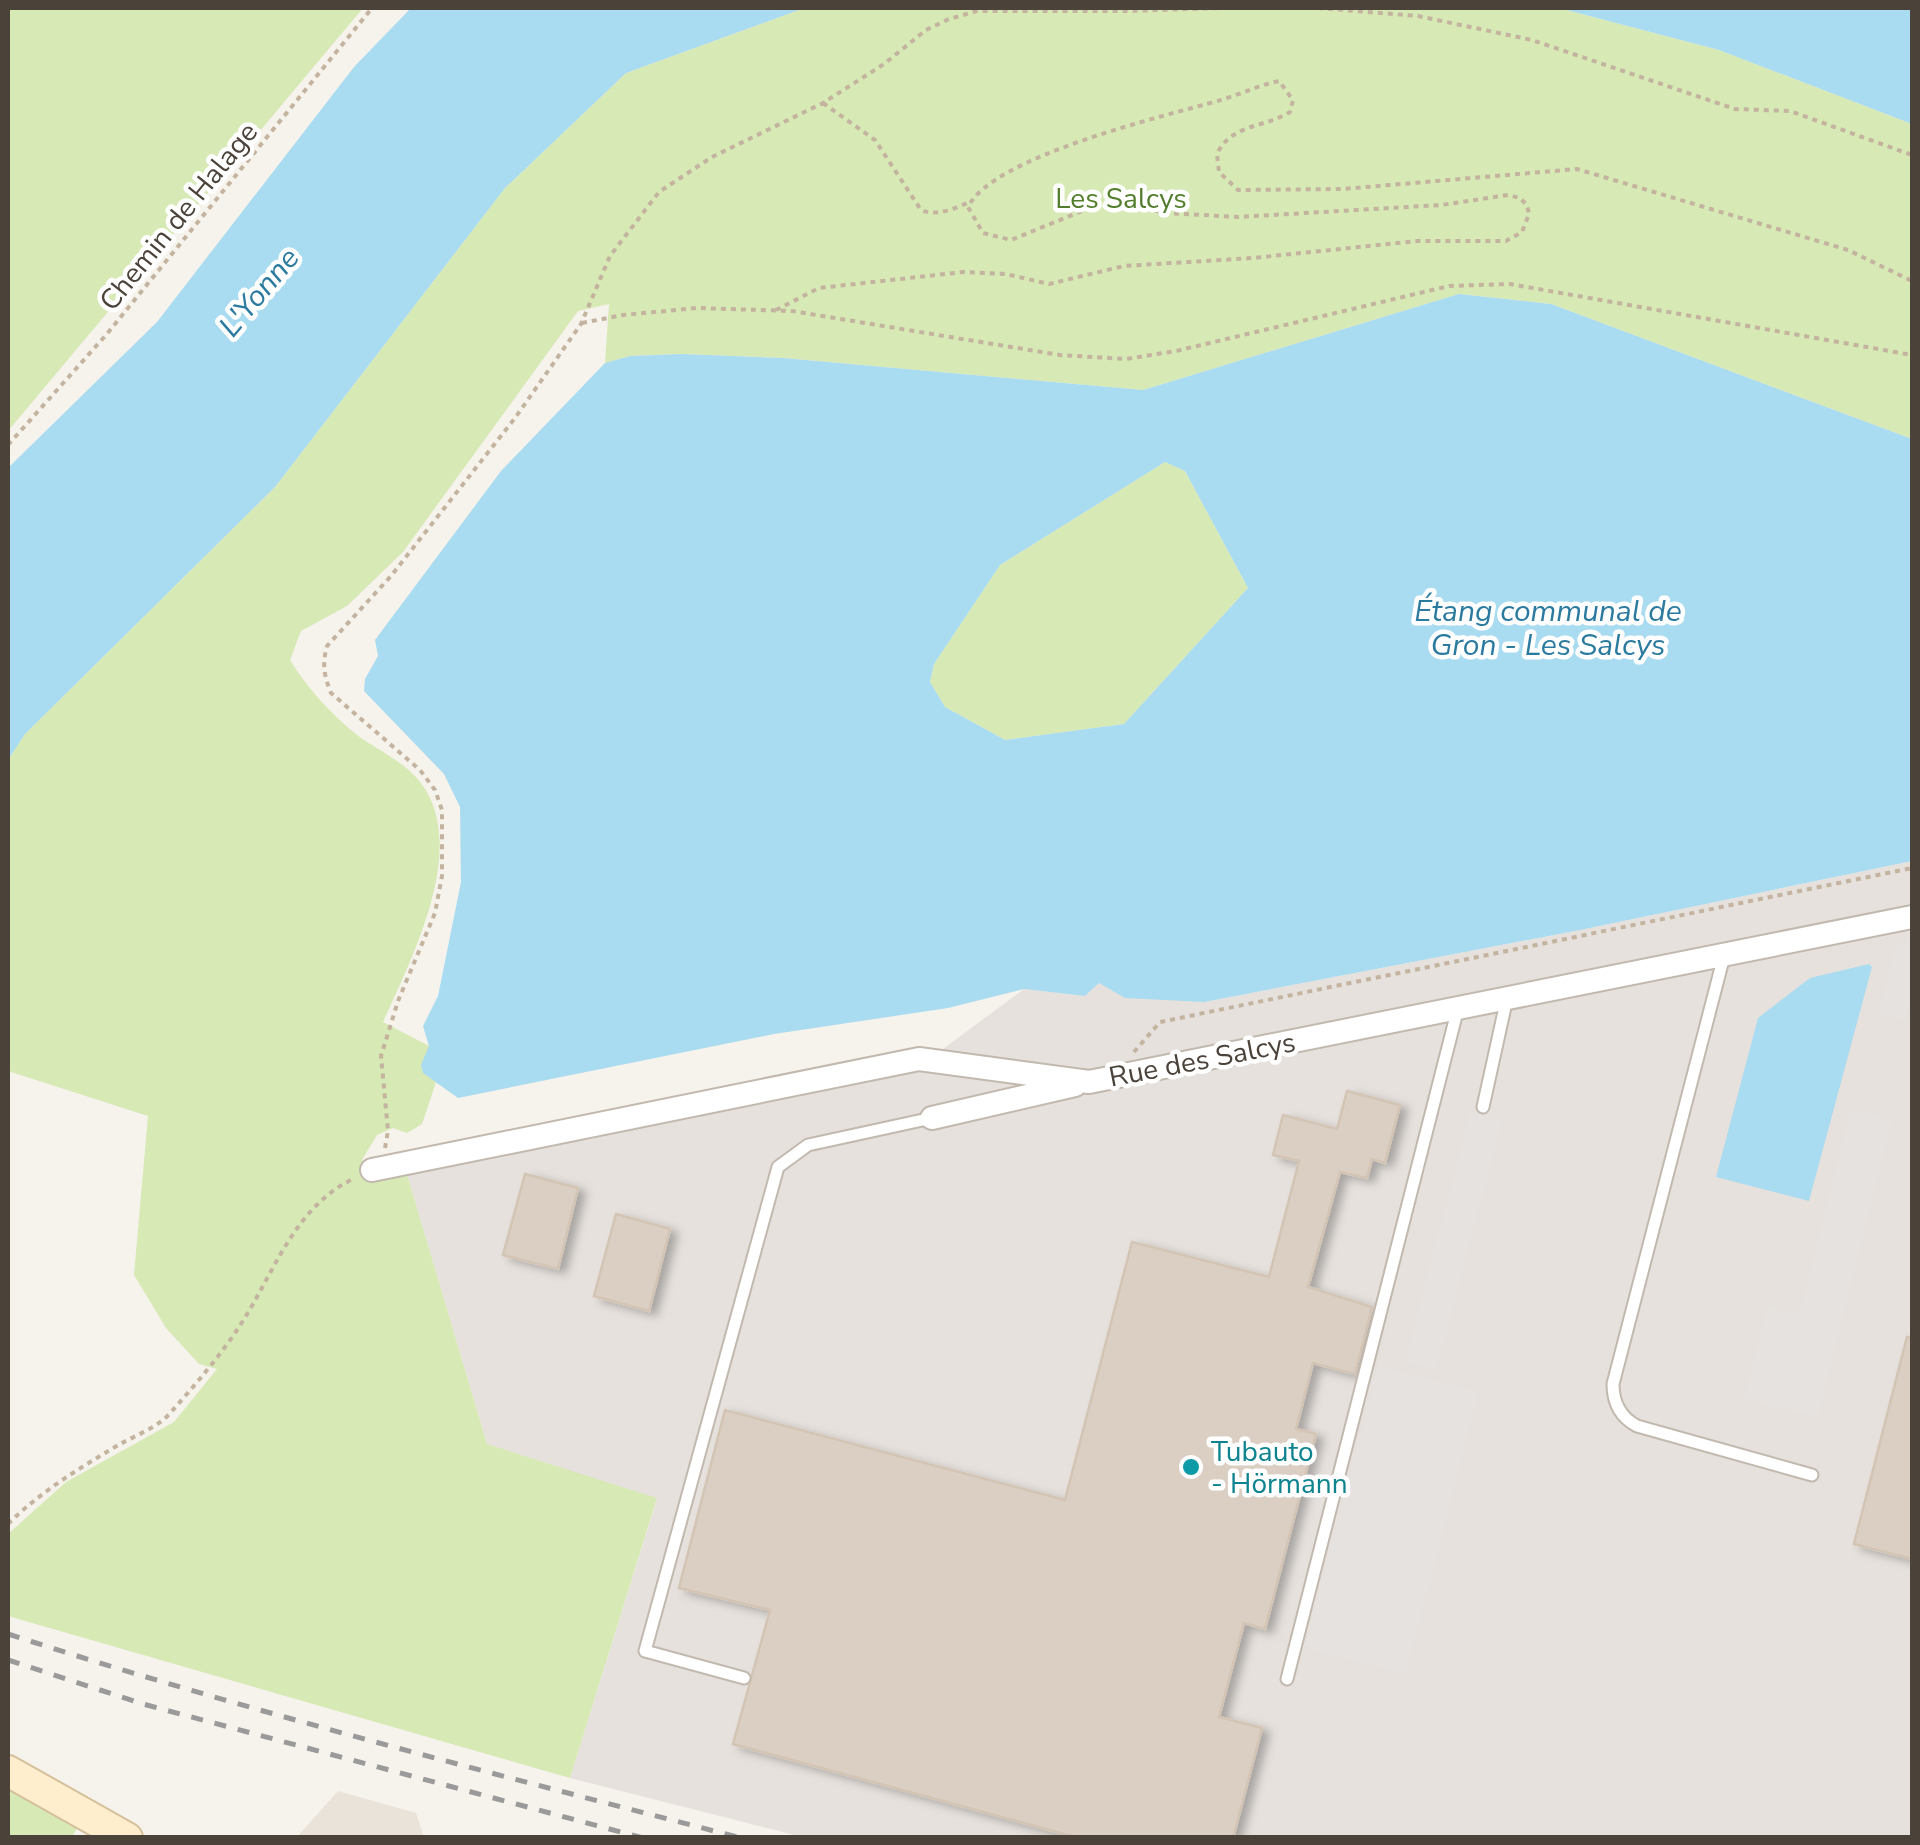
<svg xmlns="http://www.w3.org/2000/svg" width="1920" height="1845" viewBox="0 0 1920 1845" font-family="'Nunito Sans',sans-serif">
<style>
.residential{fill:#eae3da}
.industrial{fill:#e6e1dd}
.green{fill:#d7e9b5}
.parking{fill:#e5e2e0}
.water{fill:#a9dbf1;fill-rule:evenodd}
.building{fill:#dbcfc4;stroke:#d3c4b4;stroke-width:2.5;filter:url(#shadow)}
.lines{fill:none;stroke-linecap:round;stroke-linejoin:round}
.lane-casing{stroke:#c2b9ae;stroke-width:15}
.street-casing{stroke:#c2b9ae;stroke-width:26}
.secondary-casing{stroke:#d5c09b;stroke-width:34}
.path{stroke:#c3b39f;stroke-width:4;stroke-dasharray:5 5;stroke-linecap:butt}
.lane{stroke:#fff;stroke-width:11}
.street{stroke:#fff;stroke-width:22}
.secondary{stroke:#ffeecd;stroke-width:30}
.rail{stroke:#9a9a9a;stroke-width:5;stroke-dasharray:12 12;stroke-linecap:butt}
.culture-dot{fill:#0f9aa8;stroke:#fff;stroke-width:4}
.labels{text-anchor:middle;stroke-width:9;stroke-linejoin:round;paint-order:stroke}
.park-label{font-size:28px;fill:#527e2b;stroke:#fff}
.street-label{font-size:28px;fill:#4b4239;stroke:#fff}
.culture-label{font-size:28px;fill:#0d838f;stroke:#fff;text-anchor:start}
.water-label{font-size:30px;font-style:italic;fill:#2b7a9f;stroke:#fff}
</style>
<defs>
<filter id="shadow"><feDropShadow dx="7" dy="4" stdDeviation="5" flood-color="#0004"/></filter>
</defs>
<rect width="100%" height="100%" fill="#f6f2ec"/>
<path class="residential" d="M338,1791l78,22 8,24h-127z"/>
<path class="industrial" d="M1912,861v976h-1110l-232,-59 87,-279 -170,-55 -81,-273 514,-105 104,-77 61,7 14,-13 105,19 376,-72z"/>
<path class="green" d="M8,8h355l-355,423z
M817,8h742l160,42 193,74v315l-361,-135 -92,-10 -316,96 -360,-32 -102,-4 -51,2 -25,7 4,-59 -31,7 -175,241 -56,54 -46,25 -11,29c18,29 41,54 67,75 18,13 41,24 57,40 61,63 -2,182 -31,247l46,24 -6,27 13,9 -14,42 -15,9 -14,-5 -16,7 -15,25 4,7 40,4 81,273 170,54 -87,280 -562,-162v-82l58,-52 108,-60 43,-53 -18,-5 -33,-36 -32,-53 14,-159 -140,-45v-311l17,-26 250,-247 230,-299 121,-115 173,-63z
M1165,462l20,9 63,117 -124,136 -119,16 -60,-33 -15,-25 4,-18 66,-99z
M8,1786l70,40 -6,11h-64z"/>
<path class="parking" d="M1912,939v58l-9,23 -26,-4 21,-75z
M1851,1110l41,10 -74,297 -73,-18 23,-92 32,7z
M1470,1113l32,8 -66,249 -31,-8z
M1378,1366l101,26 -73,282 -101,-26z"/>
<path class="water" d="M411,8h406l-18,2 -173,63 -121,115 -230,299 -250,247 -17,26v-292l149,-146 197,-255z
M1559,8h353v116l-193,-74z
M1459,294l92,10 361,135v422l-332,69 -376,72 -79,-4 -26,-15 -14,13 -61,-7 -76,19 -174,26 -316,64 -35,-25 -2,-8 8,-19 -6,-20 15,-30 23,-114 -1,-75 -16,-33 -80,-83 1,-12 13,-23 -3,-16 126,-169 104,-108 25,-7 51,-2 102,4 360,32zM1165,462l20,9 63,117 -124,136 -119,16 -60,-33 -15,-25 4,-18 66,-99z
M1869,964l3,3 -63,234 -93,-24 42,-159 52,-40z"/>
<path class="building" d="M1347,1091l53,14 -15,58 -13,-4 -5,19 -27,-6 -32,115 64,20 -17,67 -42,-11 -17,66 20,5 -51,195 -21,-6 -25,94 43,11 -29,110h-154l-346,-94 37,-134 -91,-22 46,-178 340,90 67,-258 137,35 30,-116 -26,-6 10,-40 54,14z
M525,1174l53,14 -20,81 -55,-14z
M616,1214l54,15 -21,82 -55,-15z
M1907,1337l5,1v221l-58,-15z"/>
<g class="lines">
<g class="lane-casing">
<path id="lane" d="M1724,956l-111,428c0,19 7,33 24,42l175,49
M1483,1107l24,-109
M744,1678l-99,-27 133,-484 30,-22 124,-27
M1287,1679l171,-671"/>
</g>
<g class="street-casing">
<path id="street" d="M932,1118l143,-33
M372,1170l547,-111 170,23 823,-165"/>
</g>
<g class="secondary-casing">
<path id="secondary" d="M8,1771l119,67"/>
</g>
<path class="path" d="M1318,8l100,8 114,24 203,69 55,2 122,44
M823,103l52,37 46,70c17,7 33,-2 49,-8
M776,310l43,-22 144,-16 43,2 43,10 75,-18 129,-8 164,-17h89l16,-9 7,-18 -2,-9 -7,-7 -12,-3 -67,10 -203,12 -71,-4 -63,-11 -93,38 -28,-7 -15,-26c25,-51 197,-91 253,-107 20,-6 38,-15 58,-19l14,19 -3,12c-26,16 -59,12 -73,42l2,18 19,18 105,-1 234,-20 271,81 64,31
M582,323l41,-8 74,-7 95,3 268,44 66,4 50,-8 273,-65 61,-2 402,71
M8,445l98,-110 266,-327
M1134,1052l26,-30 752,-154
M385,1148l3,-17 -7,-75 17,-55 37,-88 7,-37v-66l-7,-20 -15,-20 -89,-77c-7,-17 -9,-29 -4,-47l64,-70 124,-158 66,-94 29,-68 49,-64 53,-35 111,-54 61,-39 42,-34 23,-11 28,-8h151l94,-3
M8,1524c33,-33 72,-56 112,-80 17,-9 40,-18 52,-33 23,-26 48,-55 67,-84 35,-53 55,-121 116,-149"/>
<use href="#lane" class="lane"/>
<use href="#street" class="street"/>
<use href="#secondary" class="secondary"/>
<path class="rail" d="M8,1634c241,78 487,140 733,204
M8,1660l135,44 500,134"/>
</g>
<circle class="culture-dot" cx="1191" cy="1467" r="10"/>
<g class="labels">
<g class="park-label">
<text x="1121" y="208">Les Salcys</text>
</g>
<g class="street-label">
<text transform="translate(178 216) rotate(-51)" y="10">Chemin de Halage</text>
<text transform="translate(1202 1059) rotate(-11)" y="10">Rue des Salcys</text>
</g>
<g class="culture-label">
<text x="1211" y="1461">Tubauto<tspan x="1211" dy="32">- Hörmann</tspan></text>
</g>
<g class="water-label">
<text transform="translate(259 292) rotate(-50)" y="10">L'Yonne</text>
<text x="1548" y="621">Étang communal de<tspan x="1548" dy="34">Gron - Les Salcys</tspan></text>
</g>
</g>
<rect width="1920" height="1845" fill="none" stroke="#4b4239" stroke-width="20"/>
</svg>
